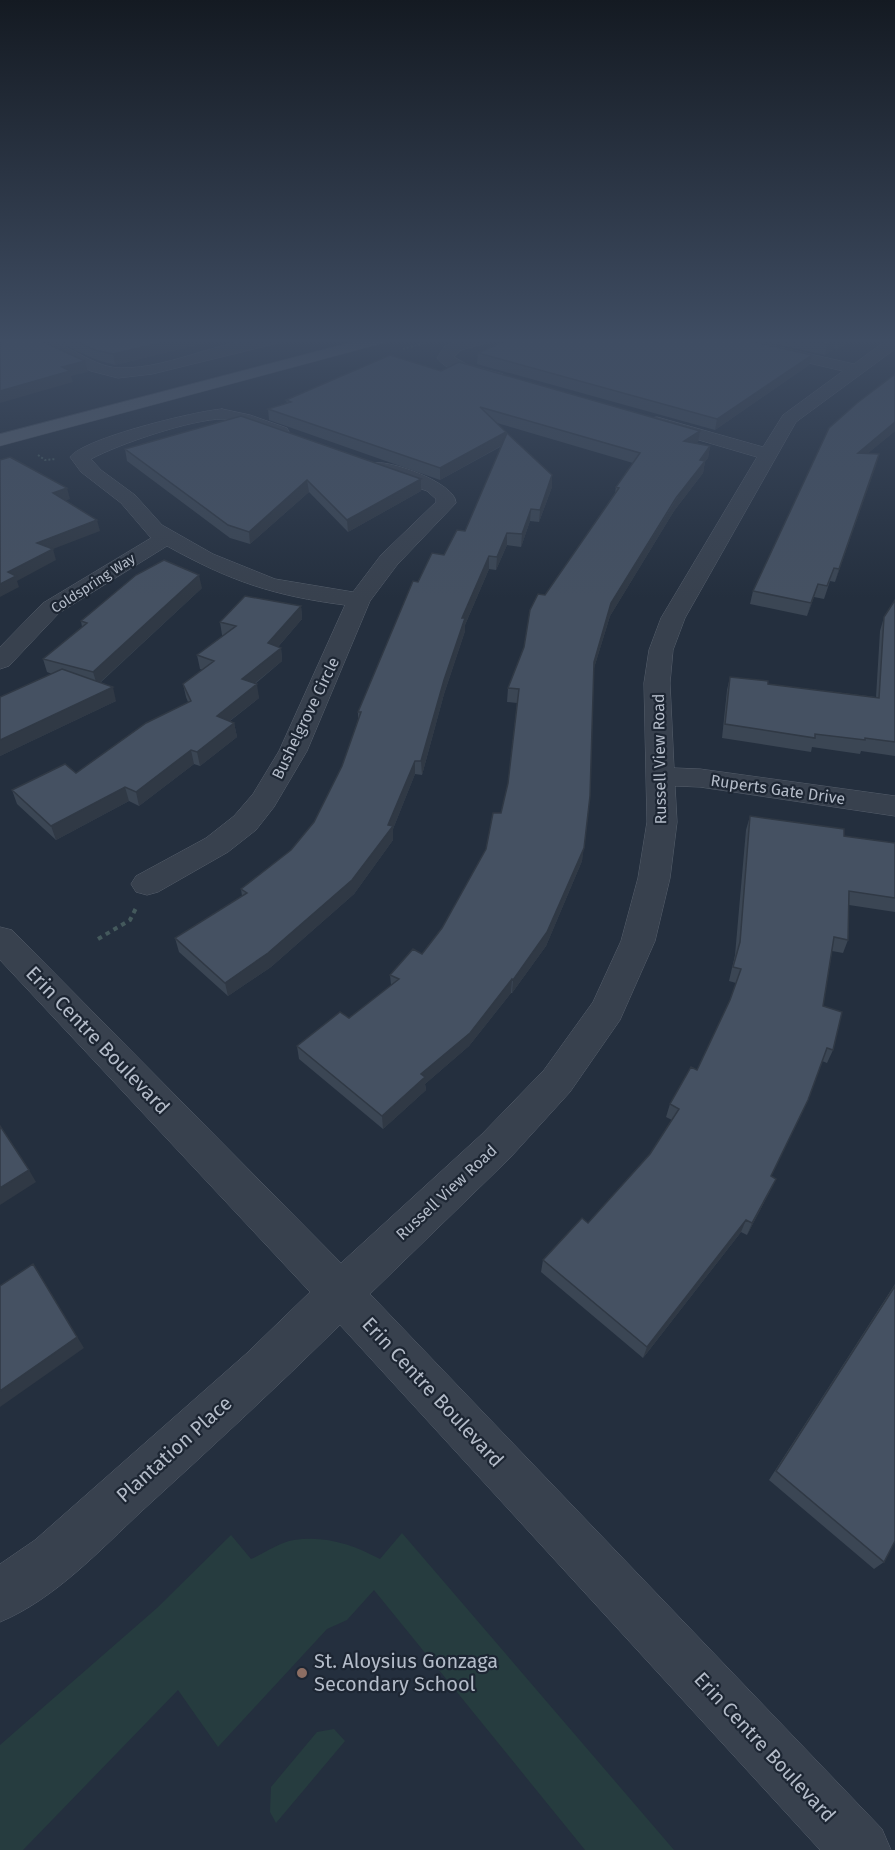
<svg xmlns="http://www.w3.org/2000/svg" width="895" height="1850" viewBox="0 0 895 1850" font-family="'Fira Sans',sans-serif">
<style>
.green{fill:#263c3f}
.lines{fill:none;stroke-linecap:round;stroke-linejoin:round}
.minor-casing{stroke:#565f6c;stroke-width:1}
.major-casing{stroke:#414a57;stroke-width:1}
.path-far1{stroke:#44595c;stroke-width:2;stroke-dasharray:2 2;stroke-linecap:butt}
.path{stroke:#44595c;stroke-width:4;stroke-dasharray:4.5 4.5;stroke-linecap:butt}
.minor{fill:#38414e;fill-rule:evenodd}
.major{fill:#56606e;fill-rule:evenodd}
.wall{fill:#3b4654}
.shaded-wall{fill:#303945}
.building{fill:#455162;stroke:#303945;stroke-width:1.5}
.education-dot{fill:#8d6e63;stroke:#1d2633;stroke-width:2}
.labels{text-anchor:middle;stroke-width:4.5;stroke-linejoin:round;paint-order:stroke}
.far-street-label{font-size:14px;fill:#b4bcc9;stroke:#1d2633}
.street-label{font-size:16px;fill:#b4bcc9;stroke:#1d2633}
.near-street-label{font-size:20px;fill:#b4bcc9;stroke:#1d2633}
.near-poi-label{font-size:20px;fill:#b4bcc9;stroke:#1d2633;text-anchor:start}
</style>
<rect width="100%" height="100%" fill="#242f3e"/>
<path class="green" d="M402,1533l272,317h-89l-211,-260 -27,30 -20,9 -109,118 -40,-57 -155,160h-23v-105l157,-137 74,-73 20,24c14,-6 29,-17 43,-19 31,-5 60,5 86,19z
M334,1729l11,12 -69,82 -6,-11 1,-25 46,-55z"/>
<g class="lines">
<g class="minor-casing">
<path id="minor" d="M28,339c35,-4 59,28 92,29 55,1 109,-35 164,-29l-2,3 -130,32 -34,4 -27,-7 -61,-29z
M464,339h28l-2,3 -29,8 -7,7 14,8 35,9 2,4 -2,4c-16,4 -56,-10 -66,-24l8,-12z
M717,339h27l110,25 34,-25h7v10l-99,73 -111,196 -12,32 -3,33 4,85 26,1 195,27v20l-195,-29 -25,-1 2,36 -7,56 -15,63 -35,79 -50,72 -60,66 -140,136 512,535 9,21h-71l-480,-525c-64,63 -130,124 -197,185 -43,40 -88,89 -143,112v-58l35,-24 212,-187 63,-61 -310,-332v-33l12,3 329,333 141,-129 62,-64 49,-68 28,-61 17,-63 9,-56 -3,-139 5,-33 12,-32 96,-161 -106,-31 -3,-4 3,-4 6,-1 106,30 20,-32 60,-44 -124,-29z
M222,409l28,6 37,13 2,4 -2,4 -7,2c-19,-5 -37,-18 -57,-19 -31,0 -104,25 -132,40l10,11 34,25 27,30 51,29 62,25 78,13 28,-37 55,-53v-3l-9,-8 -55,-20 -3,-4 3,-4c17,-4 84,20 84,40l-59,62 -27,36 -63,150 -33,56 -18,23 -28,22 -70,40 -11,3 -11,-3 -5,-8 5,-8 70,-38 28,-22 19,-22 26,-43 66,-146c-71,-9 -115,-24 -178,-59l-108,67 -50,53 -9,3v-22l43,-44 108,-65 -30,-35 -40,-31 -11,-15c14,-19 126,-46 152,-48z"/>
</g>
<g class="major-casing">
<path id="major" d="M364,339h25l-2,3 -387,104v-12z"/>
</g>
<path class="path-far1" d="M403,349l22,-6
M38,455l7,5 11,-1"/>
<path class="path" d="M98,939l32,-19 6,-12"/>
<use href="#minor" class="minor"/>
<use href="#major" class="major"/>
</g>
<path class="wall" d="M44,339h177l-106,26 -18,-5 -44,-20z
M752,339h101l-16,11 -3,-1 -9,6z
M544,340l268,15 -3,10 -94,65 -238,-66 1,-11z
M441,371l259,60 -2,11 -2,1 14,3 -2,12 -3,3 -2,12 -29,38 -64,105 -17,55 -11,190 -36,85 -34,47h-1l-42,53 -44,38 1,6 -43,39 -84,-70 -2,-13 52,-28 42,-33 -1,-10 32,-21 20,-26 44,-79 15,-36 7,-30 9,-80 -10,-1 1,-14 37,-93 70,-102 1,-6 17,-24 -136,-40 9,9v3l46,52 -13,35 -9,-1 -9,26 -14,-2 -11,25 -7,-1 -24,56v6l-21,63 -22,81 -7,-1 -22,55v11l-39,54 -83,73 -43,29 -49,-44 -4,-14 67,-42 -1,-7 50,-39 23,-28 28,-56 16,-46v-8l60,-130 26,-27 21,-24 37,-85 -62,34 -171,-60 -1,-11 19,-6 -1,-3z
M895,374v57l-27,22 11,1 -44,128 -5,-1 -6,18 -10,-2 -7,19 -57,-12 3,-13z
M125,449l296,42 -73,41 -39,-40 -59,52 -20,-6 -103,-77z
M202,588l-102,95 16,18 -116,55v-59l52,-23 -5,-2 -4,-13 39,-32 -1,-6z
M895,600v156l-34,-5 -1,3 -48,-7 -1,5 -89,-14 5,-48 3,-13 38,7 108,13 4,-66 4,-14z
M301,606l1,13 -24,28 3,1 1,13 -27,23 4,14 -29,23 4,2 3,14 -37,29 -6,-2 -55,42 -10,-5 -73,39 -39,-36 -5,-14 64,-17 112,-71 -2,-5 -3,-13 19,-14 -2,-1 -3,-14 26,-19 -1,-1 -2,-13z
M750,816l94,20 51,7v69l-46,-7 -1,35 -5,13 -11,-2 -9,55 10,44 -6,13 -5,-2 -20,52 -31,63 -1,15 -23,44 -6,-3 -98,126 -102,-86 2,-12 45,-37 62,-69 22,-34 -6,-3 4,-13 27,-34 33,-70 6,-17 -7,-2 6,-26 11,-125z
M895,1284v257l-11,21 -10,7 -105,-89z"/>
<path class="shaded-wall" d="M177,339h44l-106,26 -2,-11z
M836,339l-2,10 -9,6 2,-11z
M839,339h14l-16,11z
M812,355l-3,10 -94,65 2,-11z
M85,361l3,11 -17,4 2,6 -73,21v-12l62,-24z
M895,422v9l-41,34 4,-12z
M700,431l-2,11 -16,11 2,-12z
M506,432v11l-66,37v-12z
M710,446l-2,12 -3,3 -2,12 -29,38 -64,105 -18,59 2,-13 17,-59z
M879,454l-3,12 -41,116 4,-13z
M552,475v12l-13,35 1,-12z
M421,479v12l-73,41 -1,-12z
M307,480l2,12 -59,52 -1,-12z
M67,488l3,11 -14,6 -3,-12z
M531,509l-1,12 -9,26 1,-13z
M97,520l3,11 -47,18 3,11 -39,21 2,6 -19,10v-13l8,-12 29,-29z
M507,533v12l-11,25 1,-13z
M489,556v13l-24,56v6l-21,63 -22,81 -1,-14 41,-143z
M199,575l3,13 -105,97 -4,-13z
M818,584l-4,13 -7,19 4,-13z
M301,606l1,13 -33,38 -1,-14z
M281,648l1,13 -38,31 -2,-13z
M257,684l2,14 -40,31 -2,-13z
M113,687l3,14 -116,55v-16z
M234,723l3,14 -37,29 -3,-14z
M191,750l3,14 -55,42 -3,-14z
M415,761v13l-22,55v11l-39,54 -83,73 -43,29 -3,-13 163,-158z
M125,787l4,14 -73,39 -5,-14z
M584,848l-2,13 -36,85 -34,47 1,-13z
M512,979l-1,14 -42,53 -44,38 1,6 -43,39 -1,-13z
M29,1170l7,12 -36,23v-17z
M776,1179l-6,12 -23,44 5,-12z
M746,1220l-5,12 -98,126 4,-11z
M33,1264l51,84 -84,59v-16z"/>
<path class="building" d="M0,339h37l48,22 -23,6 8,4 -70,20z
M71,339h106l-64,15 -18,-4z
M509,339h29l6,1 2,-1h195l71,16 -95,64 -239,-66z
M801,339h35l-9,5z
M390,355l51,16 18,-9 241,69 -16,10 26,5 -10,14 5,1 -29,37 -65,105 -17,59 -4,134 -6,52 -37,84 -34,48 -1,-1 -42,54 -49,41 4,3 -43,39 -85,-70 43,-34 9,6 50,-39 -9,-4 23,-26 9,5 20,-26 44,-79 7,-36h8l7,-30 11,-94 -11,-1 16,-41 6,-37 8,-16 7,1 74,-107 -3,-1 24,-34 -160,-46 26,25 -66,36 -172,-59 23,-7 -5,-2z
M895,374v48l-37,31 21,1 -40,115 -5,-1 -7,18 -9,-2 -7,19 -58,-12 76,-163 28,-25z
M241,416l180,63 -74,41 -40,-40 -58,52 -21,-7 -103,-76z
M507,433l45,42 -12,35 -9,-1 -9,25 -15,-1 -10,24 -8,-1 -27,62h3l-21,62 -23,81h-6l-27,64 5,1 -41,54 -84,73 -43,30 -50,-45 72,-45 -6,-4 50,-39 23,-28 28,-56 19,-54h-3l55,-131 5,1 14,-29 12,2 13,-25 8,1z
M10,457l57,31 -14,5 44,27 -60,23 16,6 -45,23 8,4 -16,8v-124z
M164,560l35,15 -106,97 -50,-13 44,-36 -6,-2 55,-46z
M245,596l56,10 -33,37 13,5 -39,31 15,5 -40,32 17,7 -37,29 -6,-2 -55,42 -11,-5 -74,39 -39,-36 53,-26 11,9 70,-50 45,-22 -8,-17 31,-23 -17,-6 39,-29 -16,-4z
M895,600v142l-30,-4v2l-50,-6v4l-90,-14 5,-47 38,4v3l111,14 5,-81z
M62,669l51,18 -113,53v-43z
M750,816l94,13v7l51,7v55l-46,-7 -1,49 -14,-3 -11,69 19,6 -9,38 -6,-2 -19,52 -37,76 5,3 -24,44 -6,-3 -99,127 -104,-87 39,-42 6,5 62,-69 29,-45 -9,-5 21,-37 6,3 33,-70 11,-31 -8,-2 7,-25z
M0,1126l29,44 -29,18z
M33,1264l44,73 -77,54v-105z
M895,1286v255l-11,21 -108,-91z"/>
<linearGradient id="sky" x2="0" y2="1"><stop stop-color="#141a22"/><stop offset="0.57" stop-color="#3f4d63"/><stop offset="1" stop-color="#3f4d63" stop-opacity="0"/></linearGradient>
<rect width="895" height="598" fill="url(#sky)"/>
<circle class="education-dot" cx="302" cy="1673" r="6"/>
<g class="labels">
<g class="far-street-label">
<text transform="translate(93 583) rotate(-33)" y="5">Coldspring Way</text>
</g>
<g class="street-label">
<text transform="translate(305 718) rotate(-64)" y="6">Bushelgrove Circle</text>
<text transform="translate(659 759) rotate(-91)" y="6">Russell View Road</text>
<text transform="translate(778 789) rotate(8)" y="6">Ruperts Gate Drive</text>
<text transform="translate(446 1192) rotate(-43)" y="6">Russell View Road</text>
</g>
<g class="near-street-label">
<text transform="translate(98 1040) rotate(46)" y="7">Erin Centre Boulevard</text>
<text transform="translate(433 1392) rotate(47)" y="7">Erin Centre Boulevard</text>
<text transform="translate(174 1449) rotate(-42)" y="7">Plantation Place</text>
<text transform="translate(765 1747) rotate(47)" y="7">Erin Centre Boulevard</text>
</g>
<g class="near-poi-label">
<text x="314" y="1668">St. Aloysius Gonzaga<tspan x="314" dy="23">Secondary School</tspan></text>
</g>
</g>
</svg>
